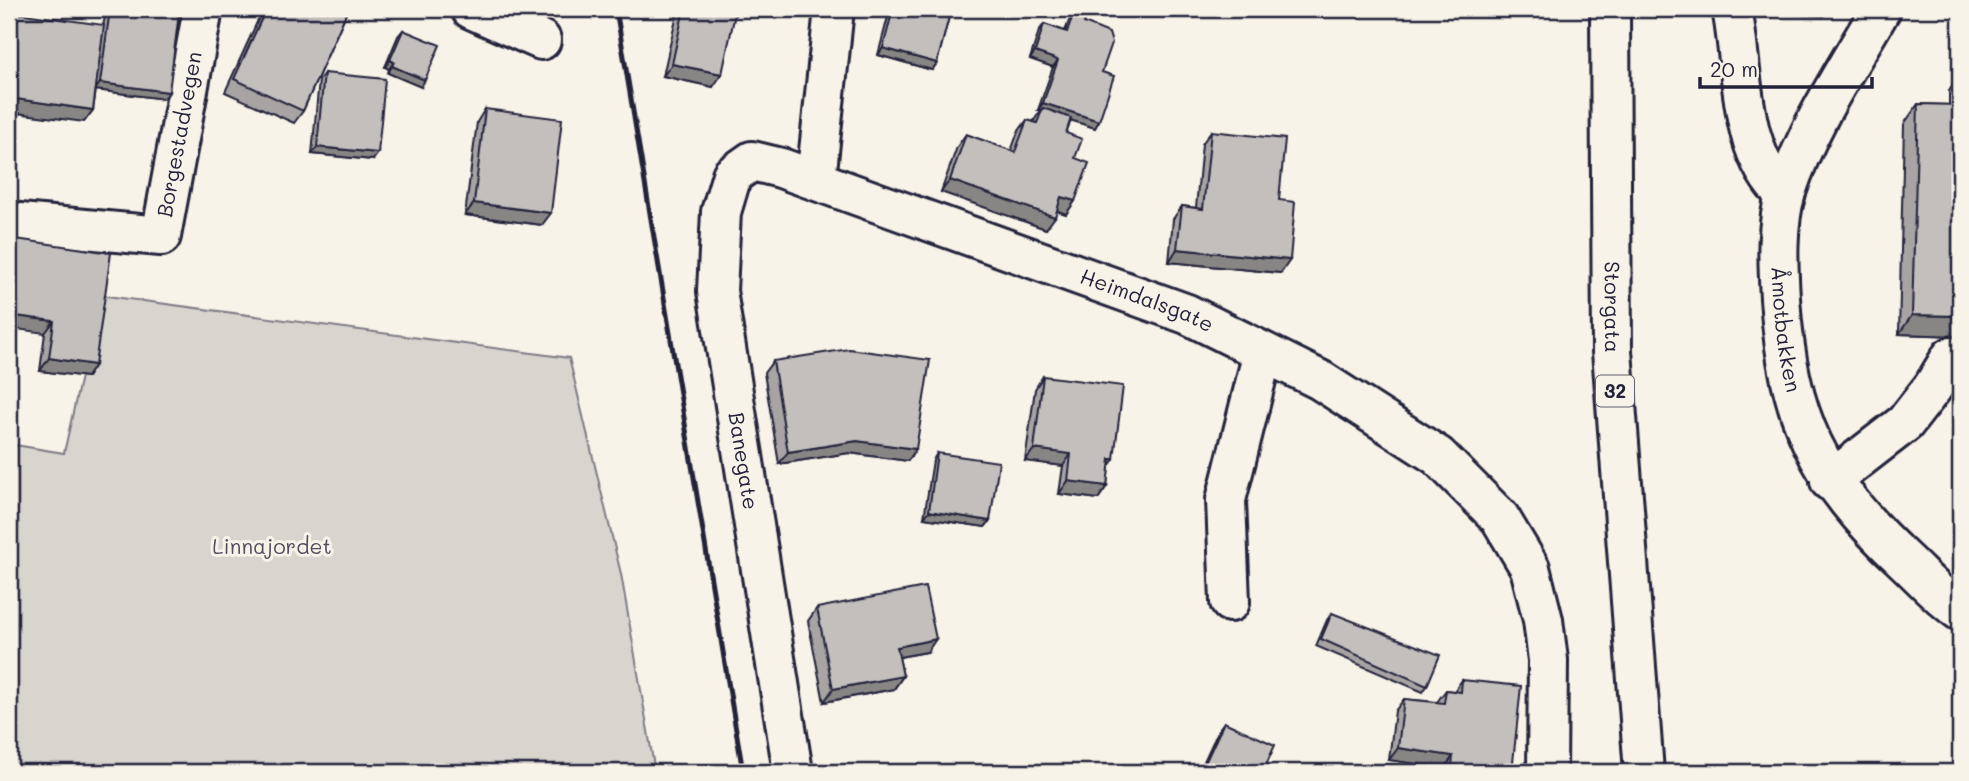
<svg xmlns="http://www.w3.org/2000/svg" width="1969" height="781" viewBox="0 0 1969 781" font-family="Mali,sans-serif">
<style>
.green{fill:#d8d5cf;stroke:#7d7c85;stroke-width:2}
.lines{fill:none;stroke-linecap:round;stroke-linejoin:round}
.minor-casing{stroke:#22223b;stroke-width:44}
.major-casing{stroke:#22223b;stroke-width:44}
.minor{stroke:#f7f3e8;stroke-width:38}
.major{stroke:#f7f3e8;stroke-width:38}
.rail{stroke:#22223b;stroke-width:5}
.wall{fill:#a7a4a3;stroke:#22223b;stroke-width:2}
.shaded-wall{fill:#888684;stroke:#22223b;stroke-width:2}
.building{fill:#c2bfbd;stroke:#22223b;stroke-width:2}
.labels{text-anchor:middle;stroke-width:6;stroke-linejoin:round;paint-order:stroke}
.shield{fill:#f7f3e8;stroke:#62616f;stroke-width:2}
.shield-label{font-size:19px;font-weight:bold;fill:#22223b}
.street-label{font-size:21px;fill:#22223b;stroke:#f7f3e8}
.park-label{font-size:21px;fill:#504f60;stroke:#f7f3e8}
</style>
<rect width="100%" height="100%" fill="#f7f3e8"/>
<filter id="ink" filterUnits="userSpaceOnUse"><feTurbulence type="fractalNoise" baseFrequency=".0143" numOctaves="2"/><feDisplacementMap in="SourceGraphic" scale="14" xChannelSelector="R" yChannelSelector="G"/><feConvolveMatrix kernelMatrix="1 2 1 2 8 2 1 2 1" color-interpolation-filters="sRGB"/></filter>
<g filter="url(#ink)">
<path class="green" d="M99,295l470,63 52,216 34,198h-630l-16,-4v-324l55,9z"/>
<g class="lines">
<g class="minor-casing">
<g id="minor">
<path d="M471,9l70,31"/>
<path d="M1732,9c12,60 5,142 53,186"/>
<path id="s1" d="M1881,9c-34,59 -74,118 -95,183 -10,33 -8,72 -6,106 8,120 37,181 125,263 18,17 35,36 55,50"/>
<path d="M816,180l18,-171"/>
<path id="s2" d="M9,222l152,14 42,-227"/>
<path d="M1830,481l75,-58 28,-36 18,-30"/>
<path d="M1230,602l-4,-102 37,-148"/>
<path id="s3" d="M793,772l-76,-481 4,-79 11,-37 20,-14 29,7 406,146 133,66 118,76 62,62 30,50 13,52 5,40 -1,112"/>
</g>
</g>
<g class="major-casing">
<g id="major">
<path id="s4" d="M1610,9l2,342 32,421"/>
</g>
</g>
<use href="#minor" class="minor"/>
<use href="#major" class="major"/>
<path class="rail" d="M616,9l127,763"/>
</g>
<path class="wall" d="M107,9h39l23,83 -5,7 -68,-9 -3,20 -9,12 22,-111z
M263,9h85l-45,102 -9,12 -69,-31z
M678,9h62l-6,8 -21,70 -50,-11z
M890,9h61l-14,54 -5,7 -54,-15z
M1074,14l10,9 18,49 -7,56 -24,-8 -5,13 9,25v43l-9,13 -9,-3 -11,18 -105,-37 16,-45 9,-13 45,17 7,-19 9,-12 6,2 8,-12h-3l15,-43 -23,-8 9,-28 5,-7 21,7 4,-10z
M403,30l18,57 -33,-14 1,-4 -4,-2 13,-31z
M324,73l49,87 -61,-6 7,-74z
M1960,75v261l-61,-2 5,-210 14,-20 31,1v-14z
M485,109l57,116 -77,-10 12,-93z
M1211,131l70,142 -112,-11 4,-43 9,-13 14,2 6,-64z
M9,238l86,127 -8,12 -47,-6 5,-38z
M773,361l135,100 -59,-8 -70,11 -15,-91z
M1043,376l71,83 -5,7 -2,20 -9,13 -39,-5 4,-28 -38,-5 10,-72z
M937,453l53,68 -5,6 -61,-9 9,-58z
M817,608l110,44 -28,5 4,19 -9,13 -70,13 -16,-81z
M1332,613l95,73 -4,6 -107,-46 11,-26z
M1462,680l50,92h-68l1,-4 -56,-8 6,-49 9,-12 33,3 9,-12 8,1z
M1224,722l42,43 18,7h-85l20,-43z"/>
<path class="shaded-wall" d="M1765,9h63l-4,7 -62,-3z
M883,48l54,15 -5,7 -54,-15z
M1035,52l23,8 -5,7 -23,-8z
M390,60l4,2 -5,7 -4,-2z
M672,64l50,10 -9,13 -50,-11z
M392,66l33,14 -4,7 -33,-14z
M100,83l69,9 -5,7 -69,-9z
M9,98l84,12 -9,12 -75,-10z
M1043,103l56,18 -4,7 -53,-17 1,-3 -2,2h-3z
M317,147l61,6 -5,7 -61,-6z
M950,180l105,37 -9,12 -105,-37z
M1061,197l14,4 -9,13 -13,-5z
M474,203l77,10 -9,12 -77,-10z
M1177,249l113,11 -9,13 -112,-11z
M9,315l45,6 -9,12 -36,-5z
M1912,315l48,1v20l-61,-2z
M49,358l46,7 -8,12 -47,-6z
M857,441l59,8 -8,12 -59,-8 -70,11 9,-12z
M1034,449l37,5 -8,12 -38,-5z
M1068,481l39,5 -9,13 -39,-5z
M929,511l61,10 -5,6 -61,-9z
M936,639l-9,13 -39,7 9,-12z
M903,676l-9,13 -70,13 9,-13z
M1398,748l55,8 -8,12 -56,-8z
M1452,766l58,6h-63z"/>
<path class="building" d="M110,9h36l33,4 -10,79 -69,-9z
M266,9h82l-45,102 -69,-32z
M684,9h52l-14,65 -50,-10z
M893,9h58l-14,54 -54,-15z
M9,12l95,13 -11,85 -84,-12z
M1074,14l12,5 -2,4 25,10 3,10 -10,29 12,4 -15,45 -56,-18 15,-43 -23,-8 9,-28 23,8z
M403,30l37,15 -15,35 -33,-14 2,-4 -4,-2z
M324,73l61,6 -7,74 -61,-6z
M1918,104l42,1v211l-48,-1z
M1043,108l28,10 -5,15 16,6 -7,19 14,5 -14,38 -14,-4 -6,20 -105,-37 16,-46 49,18 12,-32 10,3z
M485,109l77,10 -11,94 -77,-10z
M1211,131l74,8 -6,61 16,2 -5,58 -113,-11 5,-43 21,3z
M9,238l102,15 -16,112 -46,-7 5,-37 -45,-6z
M849,349l81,11 -14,89 -59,-8 -69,11 -15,-91z
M1043,376l80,10 -9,73h-4l-3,27 -39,-5 3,-27 -37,-5z
M937,453l62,9 -9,59 -61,-10z
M925,587l11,52 -39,8 6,29 -70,13 -16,-81z
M1332,613l108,42 -13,31 -106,-47z
M1462,680l59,6 -9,86 -60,-6 1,-10 -55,-8 6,-49 40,4 2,-13 15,2z
M1224,722l51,23 -9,20 18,7h-83z"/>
</g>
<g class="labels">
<rect class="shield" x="1596" y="375.5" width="38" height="31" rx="5"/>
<g class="shield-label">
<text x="1615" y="398">32</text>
</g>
<g class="street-label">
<text dy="7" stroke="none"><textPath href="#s2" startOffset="256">Borgestadvegen</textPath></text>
<text dy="7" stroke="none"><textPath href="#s3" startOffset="1048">Heimdalsgate</textPath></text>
<text dy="7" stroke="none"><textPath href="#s4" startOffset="298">Storgata</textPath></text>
<text dy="7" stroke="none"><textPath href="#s1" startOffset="345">Åmotbakken</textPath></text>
<text transform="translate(743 461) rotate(81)" y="7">Banegate</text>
</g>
<g class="park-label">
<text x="272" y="554">Linnajordet</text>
</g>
</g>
<rect width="1969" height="781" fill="none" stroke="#f7f3e8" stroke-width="35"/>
<rect x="18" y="18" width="1934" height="746" fill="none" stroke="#22223b" stroke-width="2.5" filter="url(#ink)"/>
<path d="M1700 77v10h172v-10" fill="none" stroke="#22223b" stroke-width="3.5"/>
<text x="1710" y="77" font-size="21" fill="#22223b" stroke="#f7f3e8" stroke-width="5" paint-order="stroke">20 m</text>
</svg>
